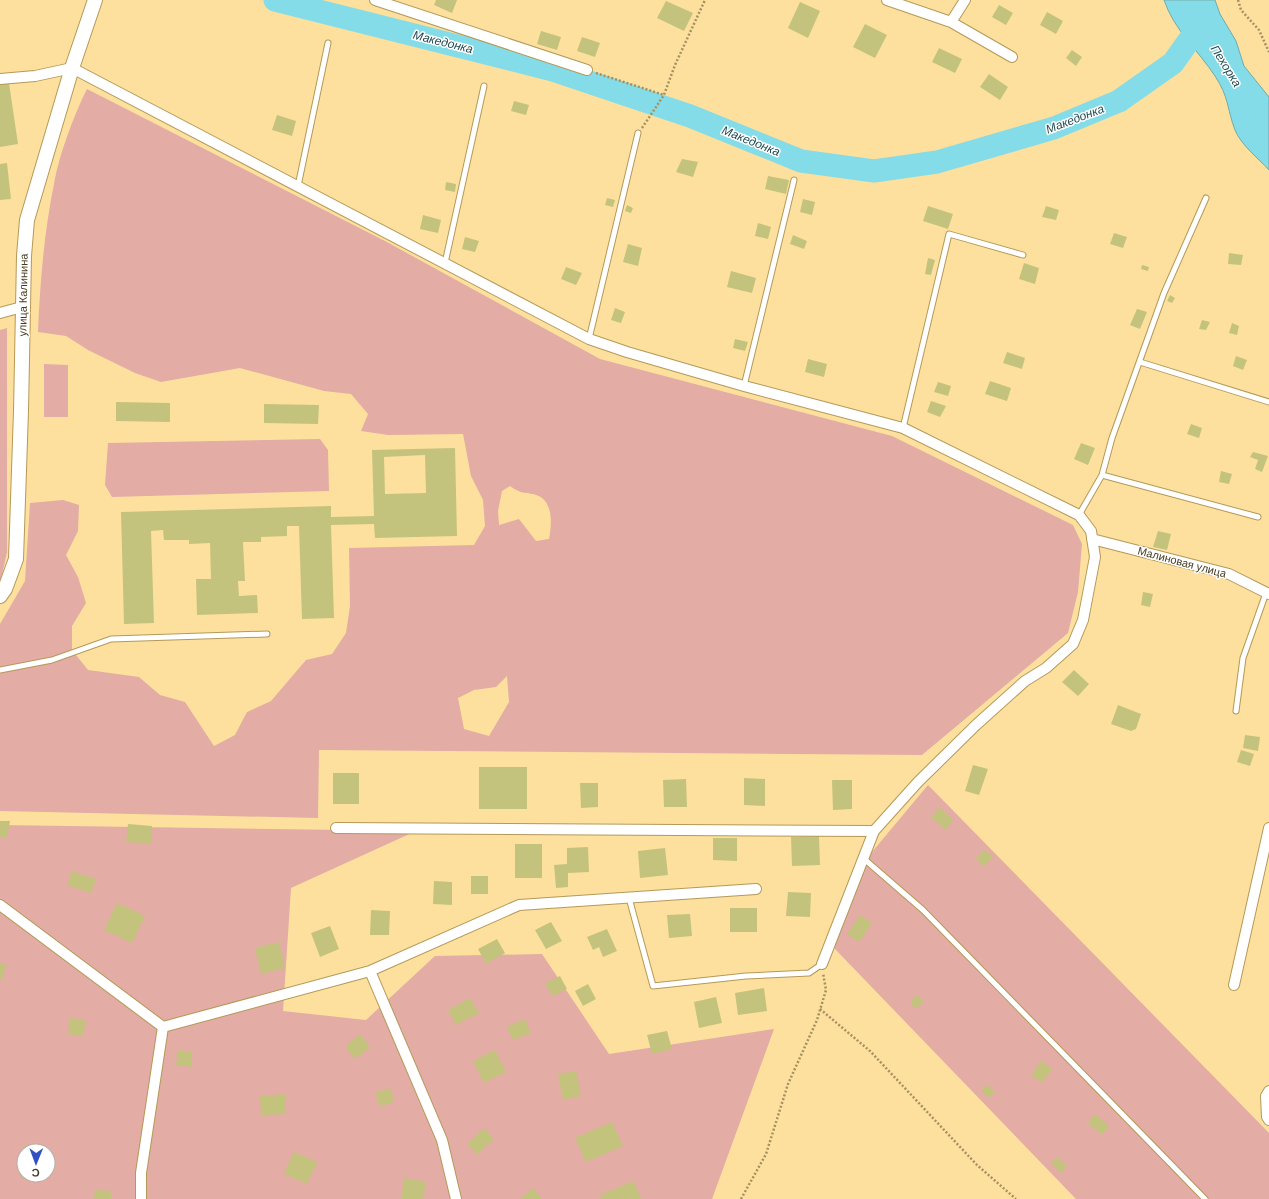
<svg xmlns="http://www.w3.org/2000/svg" width="1269" height="1199" viewBox="0 0 1269 1199" font-family="Arial,sans-serif">
<style>
.green{fill:#e3aca5;fill-rule:evenodd}
.water{fill:#84dce9;stroke:#71abac}
.lines{fill:none;stroke-linecap:round;stroke-linejoin:round}
.river{stroke:#84dce9;stroke-width:23}
.building{fill:#c4c37d;fill-rule:evenodd}
.service-casing{stroke:#b59958;stroke-width:7}
.minor-casing{stroke:#b59958;stroke-width:12}
.secondary-casing{stroke:#b59958;stroke-width:16}
.path{stroke:#a49060;stroke-width:2.5;stroke-dasharray:2 2;stroke-linecap:butt}
.service{stroke:#fff;stroke-width:5}
.minor{stroke:#fff;stroke-width:10}
.secondary{stroke:#fff;stroke-width:14}
.labels{text-anchor:middle;stroke-width:3;stroke-linejoin:round;paint-order:stroke}
.street-label{font-size:11px;fill:#453a1e;stroke:#fff}
.water-label{font-size:12px;font-style:italic;fill:#224b51;stroke:#fff}
</style>
<rect width="100%" height="100%" fill="#fde09d"/>
<path class="green" d="M87,89l298,152 215,118 292,77 181,89 9,19 -4,48 -10,41 -146,122 -603,-5 -1,68 -318,-7v-187l25,-43 5,-78 33,-3 16,5 -1,26 -12,24 12,22 8,26 -14,23v24l16,20 51,7 21,18 25,7 29,44 21,-11 12,-23 24,-11 35,-41 26,-6 14,-21 4,-27 -1,-58 125,-3 11,-19 -2,-26 -12,-24 -8,-42 -75,1 -27,-4 7,-17 -17,-20 -27,-3 -84,-23 -79,14 -26,-9 -47,-23 -22,-14 -28,-4c2,-49 6,-99 16,-148 5,-29 20,-69 33,-95zM510,486c10,7 11,6 23,8 21,4 19,30 16,45l-13,2 -17,-22 -20,6 -1,-14 4,-20zM507,676l2,26 -20,34 -25,-7 -6,-31 16,-8 22,-3z
M7,328v224l-7,32v-254z
M44,364l24,1v52h-24z
M320,439l8,11 1,41 -217,6 -7,-12 3,-42z
M928,785l341,348v66h-193l-241,-250 -4,-7 31,-78z
M0,825l416,6 -125,57 -8,123 83,9 69,-64 107,-2 67,100 165,-25 -62,170h-712zM24,1151h24v24h-24z"/>
<path class="water" d="M1164,0h51l5,14 16,27 8,25 25,31v73c-11,-12 -28,-25 -34,-40 -8,-21 -6,-33 -20,-54 -17,-26 -41,-46 -51,-76z"/>
<g class="lines">
<path class="river" d="M275,0l278,70 137,46 111,45 73,10 63,-9 117,-34 65,-27 54,-38 27,-38"/>
</g>
<path class="building" d="M436,0h21l-5,13 -18,-8z
M666,1l27,12 -9,18 -27,-13z
M800,2l20,9 -12,27 -20,-10z
M999,5l14,8 -7,12 -14,-8z
M1047,12l16,9 -7,13 -16,-9z
M865,24l22,11 -12,23 -22,-11z
M541,31l20,6 -4,13 -20,-6z
M582,37l18,6 -5,14 -18,-6z
M939,48l23,11 -7,14 -23,-11z
M1072,50l10,7 -6,9 -10,-8z
M989,74l19,13 -8,13 -20,-13z
M9,83l9,61 -18,3v-63z
M514,101l15,4 -3,10 -15,-4z
M277,115l19,6 -4,15 -20,-6z
M682,159l16,3 -5,15 -17,-5z
M7,163l4,36 -11,1v-36z
M768,176l21,4 -3,14 -21,-5z
M446,182l10,2 -1,8 -10,-2z
M607,198l8,2 -2,7 -8,-2z
M803,199l12,3 -3,13 -12,-3z
M627,205l6,3 -2,5 -6,-2z
M928,206l25,8 -5,15 -25,-8z
M1046,206l13,4 -3,10 -14,-3z
M423,215l18,5 -3,13 -18,-4z
M758,223l13,4 -3,12 -13,-3z
M1114,233l13,4 -4,11 -13,-4z
M793,235l14,6 -3,8 -14,-5z
M465,237l14,4 -4,11 -13,-3z
M628,244l14,4 -4,18 -15,-4z
M1229,253l14,2 -2,10 -13,-1z
M928,258l7,2 -4,15 -6,-1z
M1024,263l15,5 -4,16 -16,-5z
M1142,265l7,2 -1,4 -7,-2z
M566,267l16,6 -6,12 -15,-6z
M731,271l25,7 -4,15 -25,-6z
M1170,295l5,3 -3,5 -5,-2z
M615,308l10,4 -4,11 -10,-3z
M1137,309l10,3 -7,17 -10,-4z
M1202,320l8,2 -4,8 -7,-1z
M1232,323l7,3 -2,9 -8,-2z
M735,339l13,3 -3,9 -12,-3z
M1007,352l18,6 -3,11 -19,-6z
M1236,356l11,4 -4,10 -10,-4z
M808,359l19,5 -3,13 -19,-5z
M990,381l21,7 -4,13 -22,-7z
M938,382l13,4 -3,10 -14,-4z
M931,401l15,5 -6,11 -13,-5z
M116,402l54,1v19l-54,-1z
M264,404l55,1 -1,19 -54,-1z
M1191,424l11,4 -3,10 -12,-4z
M1081,443l14,5 -7,17 -14,-6z
M455,448l2,88 -82,2 -1,-14 -43,1 3,93 -32,1 -3,-93h-12v10l-26,1v5h-18l2,39h-7l1,15 18,-1 1,18 -61,2 -1,-36h15l-1,-36 -21,1v-4h-25l-1,-10 -12,1 3,92 -30,1 -3,-112 210,-6v11l43,-1 -2,-66zM425,455l1,38 -41,1 -1,-37z
M1253,452l15,4 -6,16 -7,-3 3,-9 -8,-3z
M1221,471l11,3 -3,10 -10,-2z
M1158,531l13,3 -4,16 -14,-3z
M1143,592l10,2 -3,13 -9,-2z
M1074,670l15,14 -11,12 -16,-14z
M1118,705l23,9 -5,15 -5,2 -20,-7z
M1245,735l15,2 -2,14 -15,-3z
M1241,750l13,4 -4,12 -13,-4z
M973,765l15,4 -9,26 -14,-4z
M479,767h48v42h-48z
M333,773h26v31h-26z
M744,778l21,1v27l-21,-1z
M686,779l1,28h-23l-1,-27z
M832,780h20v29l-19,1z
M580,783h18v24l-17,1z
M940,807l13,13 -7,10 -15,-13z
M0,821h10l-3,17 -7,-1z
M128,824l24,2 -1,17 -25,-1z
M819,836l1,29 -28,1 -1,-29z
M713,838h24v23l-24,-1z
M515,844h27v34h-27z
M588,847l1,25 -21,1v14l-12,1 -2,-23 13,-1v-16z
M665,848l3,27 -28,3 -2,-27z
M984,850l9,6 -9,11 -8,-9z
M72,871l24,8 -5,14 -24,-8z
M471,876h17v18h-17z
M434,881l18,1v23l-19,-1z
M788,892l23,1 -1,24 -24,-1z
M117,903l28,13 -13,27 -28,-13z
M730,908h27v24h-27z
M371,910l19,1 -1,24h-19z
M690,914l2,22 -23,2 -2,-23z
M860,915l12,8 -13,19 -12,-8z
M551,922l11,19 -16,8 -11,-19z
M330,926l9,23 -19,8 -9,-24z
M607,929l10,22 -14,6 -4,-10 -6,3 -6,-13z
M497,939l8,14 -19,11 -8,-15z
M279,942l6,26 -24,6 -6,-26z
M0,963l6,1 -4,16h-2z
M560,976l7,13 -15,7 -7,-13z
M588,984l8,15 -13,7 -8,-15z
M764,988l3,23 -29,4 -3,-22z
M915,995l9,5 -6,9 -8,-5z
M716,997l6,26 -23,5 -5,-26z
M470,998l9,15 -23,12 -8,-15z
M70,1018l16,2 -3,16 -15,-2z
M525,1019l6,14 -18,7 -6,-13z
M667,1031l5,18 -20,5 -5,-19z
M360,1034l10,13 -15,12 -10,-13z
M178,1050l14,2 -1,15 -15,-2z
M495,1050l11,22 -22,11 -11,-22z
M1041,1061l11,8 -10,14 -11,-8z
M576,1071l5,25 -18,4 -5,-26z
M987,1084l8,8 -6,6 -8,-7z
M390,1088l4,14 -14,5 -5,-14z
M286,1094v20l-25,1 -1,-19z
M1095,1114l14,12 -7,9 -14,-12z
M612,1122l11,24 -37,16 -11,-24z
M484,1128l10,11 -17,16 -10,-11z
M294,1152l23,10 -10,22 -23,-10z
M1057,1157l10,9 -6,7 -10,-10z
M404,1178l22,4 -3,17h-22z
M634,1181l7,18h-40l-1,-4z
M533,1188l9,11h-22z
M95,1190l16,1v8h-17z"/>
<g class="lines">
<g class="service-casing">
<path id="service" d="M298,186l30,-143
M445,263l39,-177
M589,339l49,-206
M1140,362l129,40
M744,386l50,-206
M903,428l46,-194 74,21
M1102,475l156,42
M1079,515l23,-40 10,-37 52,-145 42,-95
M0,670l52,-10 59,-21 156,-5
M1236,711l7,-53 23,-65
M863,858l60,52 282,289
M629,898l24,88 93,-10 63,-3 13,-9"/>
</g>
<g class="minor-casing">
<path id="minor" d="M375,0l212,70
M887,0l64,22 61,35
M951,22l14,-22
M0,79l35,-3 37,-8 517,271 38,13 117,34 159,42 176,87 12,16 4,26 -12,63 -10,24 -27,24 -21,13 -49,44 -58,57 -44,49 -52,133
M0,313l22,-6
M1092,539l137,35 40,20
M336,828l538,3
M0,905l163,122
M370,971l72,169 14,59
M1234,985l35,-157
M163,1027l207,-56 149,-66 237,-16
M1269,1091l-3,5 1,21 2,3
M141,1199v-26l22,-146"/>
</g>
<g class="secondary-casing">
<path id="secondary" d="M0,596l5,-7 11,-30 5,-148 3,-155 3,-36 45,-152 23,-68"/>
</g>
<path class="path" d="M1238,0l3,10 18,20 10,22
M596,73l68,22
M642,128l22,-33 11,-30 30,-65
M820,1009l50,42 107,114 39,34
M741,1199l25,-45 22,-70 29,-64 9,-30 -3,-17"/>
<use href="#service" class="service"/>
<use href="#minor" class="minor"/>
<use href="#secondary" class="secondary"/>
</g>
<g class="labels">
<g class="street-label">
<text transform="translate(23 295) rotate(-89)" y="4">улица Калинина</text>
<text transform="translate(1182 562) rotate(15)" y="4">Малиновая улица</text>
</g>
<g class="water-label">
<text transform="translate(443 42) rotate(14)" y="4">Македонка</text>
<text transform="translate(1226 66) rotate(58)" y="4">Пехорка</text>
<text transform="translate(1075 119) rotate(-21)" y="4">Македонка</text>
<text transform="translate(751 141) rotate(22)" y="4">Македонка</text>
</g>
</g>
<g transform="translate(36 1163) rotate(181)"><circle r="19" fill="#ffffff" stroke="#b5b0a5"/>
<path d="M0-3L7 15L0 10L-7 15Z" fill="#3151c2"/>
<text y="-6" font-size="11" font-weight="bold" text-anchor="middle" fill="#453a1e">С</text>
</g>
</svg>
